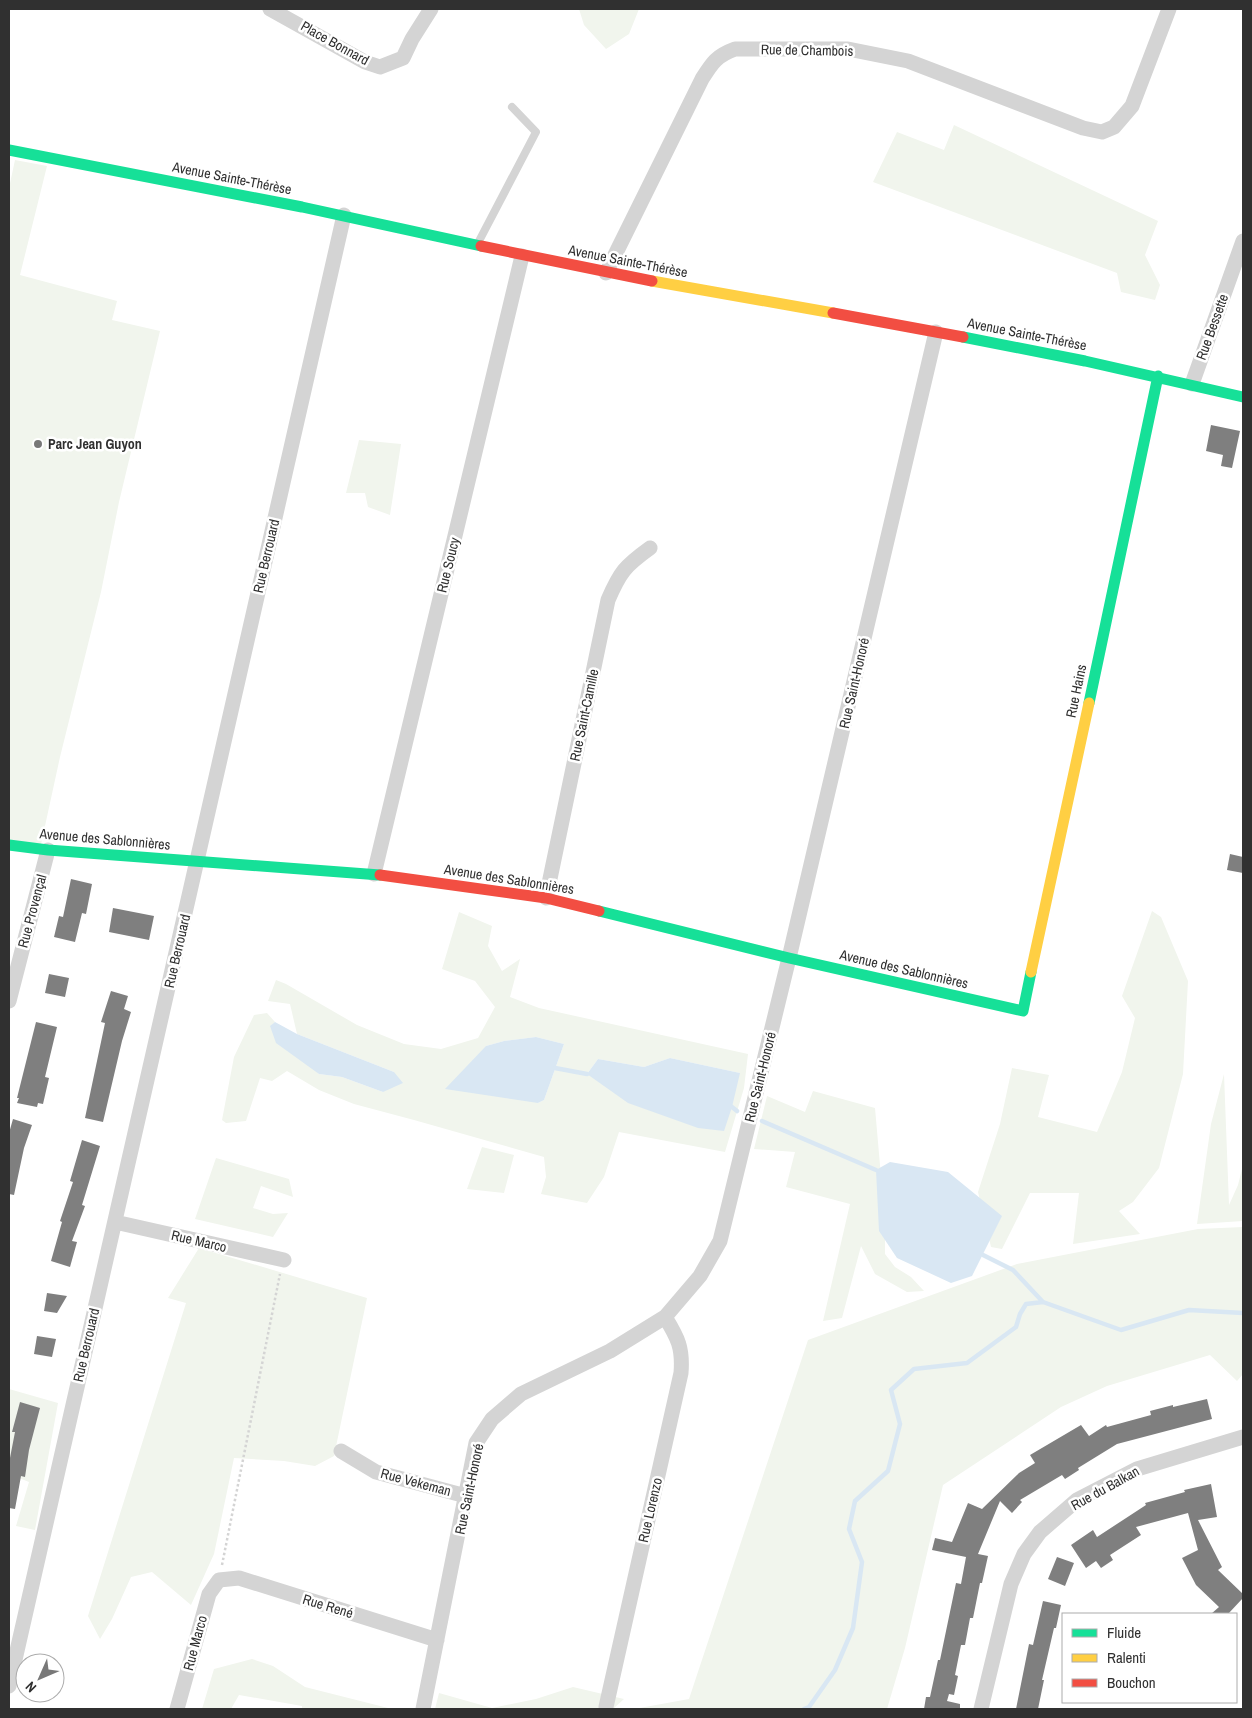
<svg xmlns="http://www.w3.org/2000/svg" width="1252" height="1718" viewBox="0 0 1252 1718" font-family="'Archivo Narrow',sans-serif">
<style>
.green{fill:#f1f5ed;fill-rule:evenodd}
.water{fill:#d9e7f3}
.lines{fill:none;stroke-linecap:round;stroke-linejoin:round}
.stream{stroke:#d9e7f3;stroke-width:4.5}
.building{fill:#7f7f7f}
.path{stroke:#d4d4d4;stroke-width:2.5;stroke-dasharray:2.5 2.5;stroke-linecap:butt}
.lane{stroke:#d4d4d4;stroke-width:8}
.street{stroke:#d4d4d4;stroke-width:15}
.fast{stroke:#16e098;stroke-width:11}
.slow{stroke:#ffcf43;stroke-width:11}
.jam{stroke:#f24e42;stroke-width:11}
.poi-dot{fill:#787878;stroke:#fff;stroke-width:2}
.labels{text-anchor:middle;stroke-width:5;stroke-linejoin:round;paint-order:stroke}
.street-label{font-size:14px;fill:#303030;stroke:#fff}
.poi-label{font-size:14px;font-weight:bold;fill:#303030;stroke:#fff;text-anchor:start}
</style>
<rect width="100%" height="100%" fill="#fff"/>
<path class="green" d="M579,9h60l-10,25 -23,15 -22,-24z
M954,125l204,96 -13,34 15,30 -5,15 -34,-8 -4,-19 -244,-91 24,-50 47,18z
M15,160l32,6 -27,109 97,26 -5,19 48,11 -41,171 -18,90 -41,165 -20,92 -31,-4v-657z
M359,440l42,4 -11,71 -22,-8 -3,-14h-19z
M1152,911l9,6 27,64 -5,93 -24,94 -26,34 -14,9 21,23 -67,10 6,-51h-49l-28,56 -11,-2 -13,-55 22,-68 12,-56 37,7 -11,42 59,15 25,-60 13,-54 -13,-22z
M459,912l33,14 -4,20 14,25 18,-12 -10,38 29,11 209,46 -4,34 -19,64 -106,-20 -15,45 -17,26 -46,-9 5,-17 -2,-20 -130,-37 -60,-16 -35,-14 -32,-19 -15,10 -12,-3 -14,43 -20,2 -4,-3 12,-63 20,-42 13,-2 8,9 -4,4 48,48 23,3 41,15 11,-20 -97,-38 -7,-30 -22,-3 8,-21 10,4 71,41 47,19 37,5 37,-11 17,-31 -20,-26 -33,-12zM536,1037l28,7 -20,56 -6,3 -52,-57 18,-5zM670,1058l70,15 -153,1 11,-15 46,8z
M1224,1074l5,131 9,-20 5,-20v56l-46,3 14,-100z
M813,1091l62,17 10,114v32l10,13 16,10 13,14 -17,1 -32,-18 -14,-28 -19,72 -19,3 27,-117 -64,-17 9,-35 -41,-3 13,-53 38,16z
M482,1147l32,8 -10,38 -37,-4z
M216,1158l73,21 4,18 -32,-11 -8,22 20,6 15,-1 -15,24 -78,-18z
M1243,1227v147l-6,7 -27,-26 -103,31 -46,21 -118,78 -38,163 -18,61h-253l55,-10 119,-359 209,-76 181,-35z
M199,1248l168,50 -33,158 -19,10 -31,-5 -50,-3 -20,96 -23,51 -39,-33 -21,5 -19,42 -12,20 -12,-23 98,-313 -18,-5z
M9,1389l49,14 -23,127 -19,-4 13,-44 -20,-8z
M252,1659l21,7 32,21 87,22h-90v-3l-63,-11 -8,14h-29l12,-40z
M573,1687l51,12 -11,10h-178l4,-16 53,15 44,-9z"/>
<path class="water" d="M275,1022l22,12 97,38 9,11 -20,9 -41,-15 -23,-3 -43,-31 -6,-17z
M536,1037l28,7 -20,56 -6,3 -93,-14 41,-43 18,-5z
M670,1058l70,15 -8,34 -8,24 -26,-3 -70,-25 -41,-29 11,-15 46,8z
M890,1162l58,10 54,44 -30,60 -21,7 -54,-25 -18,-27 -3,-61z"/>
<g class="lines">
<path class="stream" d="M555,1068l32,6
M732,1107l5,4
M762,1121l114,49
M983,1255l30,15 30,32
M804,1709l5,-2 26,-37 18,-42 9,-66 -13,-33 6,-28 33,-30 12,-47 -9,-34 23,-21 53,-6 49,-36 4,-13 6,-10 17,-2 78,28 68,-20 54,3"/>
</g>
<path class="building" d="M1211,425l29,6 -8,37 -11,-2 2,-11 -17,-4z
M1230,854l13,3v16l-16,-3z
M71,879l21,5 -6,30 -4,-1 -7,29 -21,-5 5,-21 4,1z
M113,908l41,8 -5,24 -40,-8z
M49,974l20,4 -4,19 -20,-4z
M111,991l17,5 -4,13 7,3 -9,29 -19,81 -18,-4 20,-95 -4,-1z
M36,1022l21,5 -12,50 4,1 -6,26 -5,-1 -1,4 -20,-4 2,-5h-2z
M13,1119l19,6 -8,23 -10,47 -5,-1v-61z
M82,1140l18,6 -18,59 3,1 -13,35 5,1 -7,25 -19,-6 11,-39 -2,-1 13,-39 -3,-1z
M47,1293l20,3 -10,17 -13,-2z
M37,1336l19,3 -4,18 -18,-3z
M1207,1399l5,20 -95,25 -39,24 1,2 -14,9 -3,-4 -42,25 2,2 -10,11 -12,-12 -22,53 10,2 -6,27h-2l-7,35h-3l-5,27h-4l-6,30 3,1 -4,19 -5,-1 -2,7 13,3v5h-36l2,-12h4l8,-37h2l16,-77 5,1 5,-27 -34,-7 3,-12 17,4 16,-39 14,6 37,-36 16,-10 -5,-8 51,-30 8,11 17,-11 1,2 44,-12 -1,-4 23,-6v2z
M20,1402l20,6 -11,42 -4,27 -4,-1 -6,33 -6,-1v-45l6,-31h-3z
M1211,1484l6,33 -19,3 24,47 -4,3 25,24v4l-15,16h-17l8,-7 -23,-22 -14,-27 16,-8 -10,-37 -52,14 5,8 -31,20 3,5 -12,8 -5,-7 -10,7 -15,-23 22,-15 4,7 49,-32 -1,-2 40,-11 -1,-2z
M1057,1557l17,6 -9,23 -17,-7z
M1043,1601l18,4 -5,23h-2l-12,52h2l-6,29h-22l13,-65 4,1z"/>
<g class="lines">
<path class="path" d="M222,1565l58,-291"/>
<path class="lane" d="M478,243l58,-111 -24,-25"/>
<path class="street" d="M270,9l95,53 15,5 23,-9 9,-19 19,-30
M606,273l96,-194c10,-16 14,-23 33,-30h113l60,12 175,67 19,4 12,-5 18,-21 37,-97
M1192,384l51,-143
M374,874l148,-618
M546,898l62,-298c12,-28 17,-34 42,-52
M9,1001l39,-151
M115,1222l169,38
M341,1451l35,21 90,24
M9,1686l335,-1471
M606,1707l75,-334c2,-25 -3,-35 -16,-56
M177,1709l32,-115 10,-14 20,-2 198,62
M423,1709l53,-266 16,-24 29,-25 89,-43 55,-34 35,-41 20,-35 69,-283 147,-626
M981,1709l30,-125 13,-30 16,-22 37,-32 60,-31 106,-32"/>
<path class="fast" d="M9,150l293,57 179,39
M963,337l122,24 158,36
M1089,703l69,-327
M9,845l39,5 332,25
M599,911l190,47 234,53 8,-39"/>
<path class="slow" d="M652,281l181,32
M1031,972l58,-269"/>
<path class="jam" d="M481,246l171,35
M833,313l130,24
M380,875l166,23 53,13"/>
</g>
<circle class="poi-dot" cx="38" cy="444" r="5"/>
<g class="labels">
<g class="street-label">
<text transform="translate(335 43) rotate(29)" y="5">Place Bonnard</text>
<text transform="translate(807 50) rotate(1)" y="5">Rue de Chambois</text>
<text transform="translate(232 178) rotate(11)" y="5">Avenue Sainte-Thérèse</text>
<text transform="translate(628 261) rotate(11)" y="5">Avenue Sainte-Thérèse</text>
<text transform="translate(1212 327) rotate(-70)" y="5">Rue Bessette</text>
<text transform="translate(1027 334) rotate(11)" y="5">Avenue Sainte-Thérèse</text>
<text transform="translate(266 556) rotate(-77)" y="5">Rue Berrouard</text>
<text transform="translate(448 565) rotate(-76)" y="5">Rue Soucy</text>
<text transform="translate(854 683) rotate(-77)" y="5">Rue Saint-Honoré</text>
<text transform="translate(1076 691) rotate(-78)" y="5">Rue Hains</text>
<text transform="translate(584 715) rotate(-78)" y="5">Rue Saint-Camille</text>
<text transform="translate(105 839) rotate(5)" y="5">Avenue des Sablonnières</text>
<text transform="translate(509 879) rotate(9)" y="5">Avenue des Sablonnières</text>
<text transform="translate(32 911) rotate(-75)" y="5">Rue Provençal</text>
<text transform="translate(177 951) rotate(-77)" y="5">Rue Berrouard</text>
<text transform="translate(904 969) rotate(13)" y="5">Avenue des Sablonnières</text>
<text transform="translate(760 1077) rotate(-76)" y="5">Rue Saint-Honoré</text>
<text transform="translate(199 1241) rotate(13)" y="5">Rue Marco</text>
<text transform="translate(86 1345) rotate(-77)" y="5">Rue Berrouard</text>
<text transform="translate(416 1482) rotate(15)" y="5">Rue Vekeman</text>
<text transform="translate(1105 1488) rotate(-29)" y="5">Rue du Balkan</text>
<text transform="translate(469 1489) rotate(-78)" y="5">Rue Saint-Honoré</text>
<text transform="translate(650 1510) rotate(-77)" y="5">Rue Lorenzo</text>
<text transform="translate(328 1606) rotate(17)" y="5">Rue René</text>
<text transform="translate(195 1643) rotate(-75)" y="5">Rue Marco</text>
</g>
<g class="poi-label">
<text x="48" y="449">Parc Jean Guyon</text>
</g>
</g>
<rect width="1252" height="1718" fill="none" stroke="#303030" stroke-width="20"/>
<rect x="1062" y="1613" width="175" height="90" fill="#ffffff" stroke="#acacac"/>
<rect x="1072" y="1629" width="25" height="8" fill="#16e098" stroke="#acacac"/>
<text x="1107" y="1638" font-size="15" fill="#303030">Fluide</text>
<rect x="1072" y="1654" width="25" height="8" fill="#ffcf43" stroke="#acacac"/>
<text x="1107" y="1663" font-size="15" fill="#303030">Ralenti</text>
<rect x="1072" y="1679" width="25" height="8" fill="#f24e42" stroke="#acacac"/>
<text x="1107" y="1688" font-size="15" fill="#303030">Bouchon</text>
<g transform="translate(40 1678) rotate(225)"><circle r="24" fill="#ffffff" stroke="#acacac"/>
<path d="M0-4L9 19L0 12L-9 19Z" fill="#787878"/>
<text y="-8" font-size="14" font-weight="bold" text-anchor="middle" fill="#303030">N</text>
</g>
</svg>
